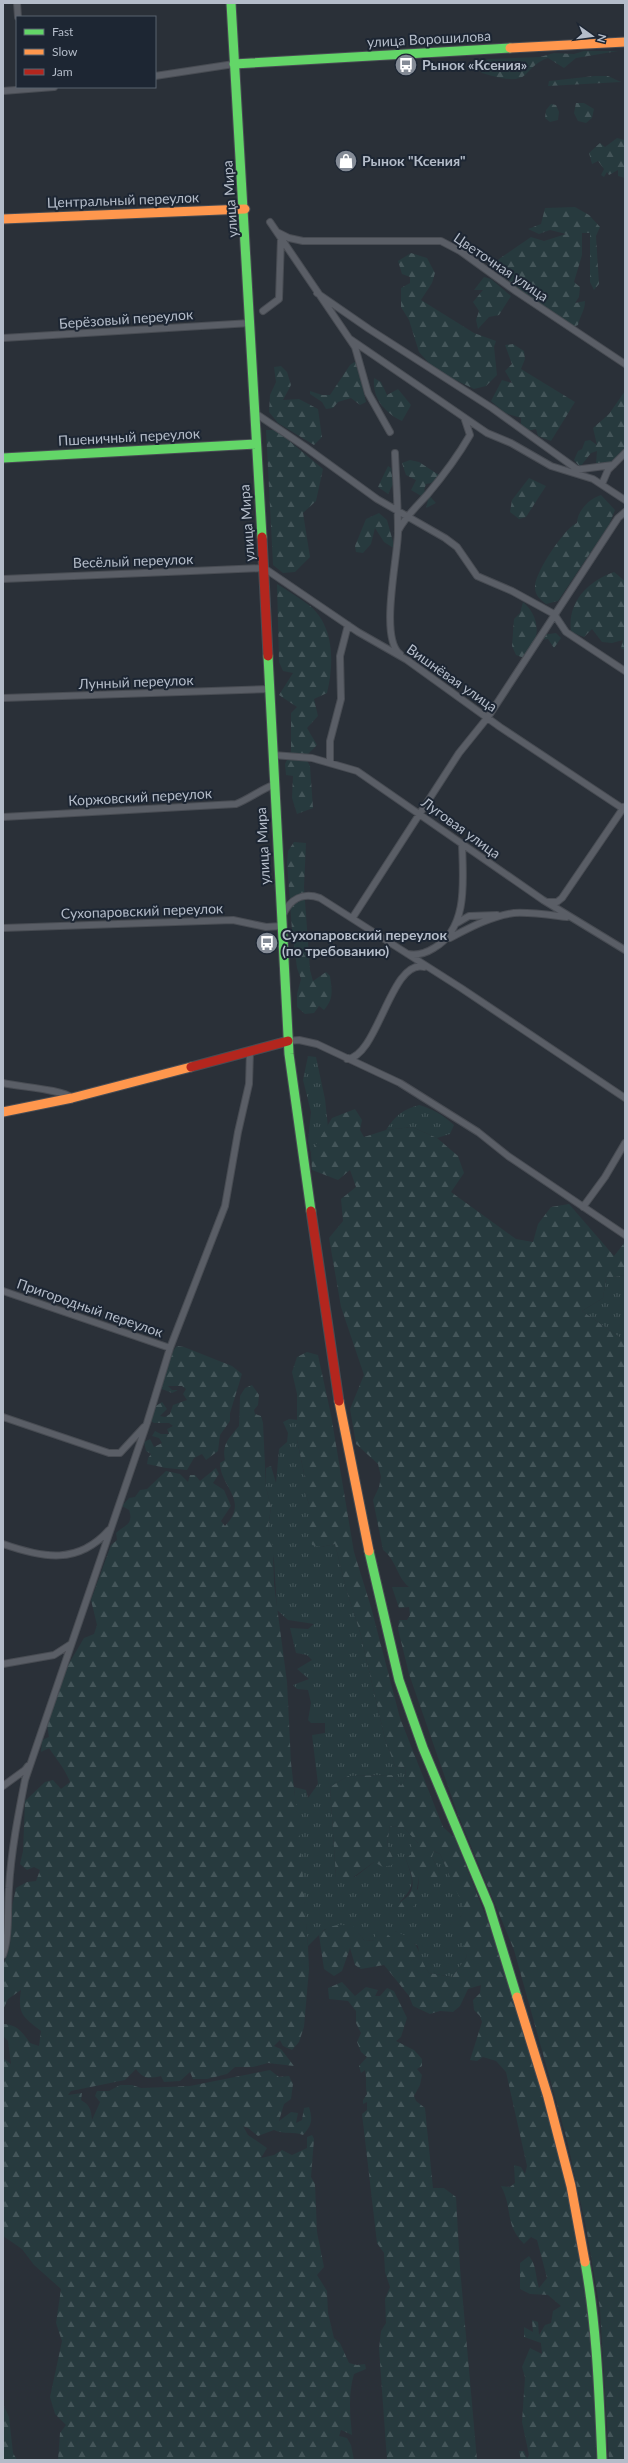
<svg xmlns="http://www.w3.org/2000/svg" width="628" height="2463" viewBox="0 0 628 2463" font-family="Lato,sans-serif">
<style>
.grass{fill:url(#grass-tufts)}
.forest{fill:url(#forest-firs)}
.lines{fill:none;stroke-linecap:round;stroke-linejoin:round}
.street-casing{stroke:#484c53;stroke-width:8}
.fast-casing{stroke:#484c53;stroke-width:11}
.slow-casing{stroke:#484c53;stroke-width:11}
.jam-casing{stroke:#484c53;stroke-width:11}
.street{stroke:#5a5e66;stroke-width:6}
.fast{stroke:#63d668;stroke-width:9}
.slow{stroke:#ff974d;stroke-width:9}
.jam{stroke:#b3261e;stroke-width:9}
.labels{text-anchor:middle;stroke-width:4;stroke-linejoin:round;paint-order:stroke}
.street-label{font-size:14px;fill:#b4bcc9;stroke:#1d2633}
.poi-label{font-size:14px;font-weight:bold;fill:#b4bcc9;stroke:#1d2633;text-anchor:start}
</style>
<defs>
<pattern id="grass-tufts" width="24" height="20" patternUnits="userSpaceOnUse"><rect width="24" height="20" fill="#273a3e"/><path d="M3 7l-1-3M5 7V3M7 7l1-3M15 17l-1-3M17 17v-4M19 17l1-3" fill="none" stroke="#445559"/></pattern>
<pattern id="forest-firs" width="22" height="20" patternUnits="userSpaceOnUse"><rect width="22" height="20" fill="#273a3e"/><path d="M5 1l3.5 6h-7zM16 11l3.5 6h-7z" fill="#445559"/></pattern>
</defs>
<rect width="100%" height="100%" fill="#2a3038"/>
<path class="grass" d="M308,1056l8,1 9,42 3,28 -17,26 -3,-12 3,-29 -8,-32z
M419,1105c14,4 24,10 35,20l-4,9 -13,4 -25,-11 -26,3c9,-14 17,-21 33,-25z
M625,1275v66l-43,-30 21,-13 3,-20z
M289,1419l9,1 -1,20 8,38v14l4,12v25l12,18 14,-3 12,48 13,40 25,107 10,27 11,2 -1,12 -4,6 -9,-11 -44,1 -18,11 6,91 19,-1 19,-15 19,-4 -6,-13 3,-19 14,2 14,15 -7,12 -6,1c7,23 13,28 -6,47l19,-14 1,-12 20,-7 -7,-13 1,-6 7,3 26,56 -6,7 7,40 -15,20 -23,-4 -9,-13 -2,-14 -23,-15v11l-18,-11 -2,9 -10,1 -12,-14 -28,2 -17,17 -14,-159 12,3 2,8 10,-14 -6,-49 13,-2v-10h-14l-3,-3 3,-17 -3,-13 -11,-1 -4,-4 16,-6 -12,-10 15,-9 -5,-5 -11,-2 -6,-25 18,1 6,-5 -26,-4 -11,-10 -3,-50 -6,-32 3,-21 -5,-20v-19l5,-2 5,17 3,-34 8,-7 1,-9 -5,-11z"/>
<path class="forest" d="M584,51h34l-42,7 -12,10 -16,-10c-10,3 -16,10 -23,17 -10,9 -32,1 -43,-2l-5,-5 11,-9 52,-2 14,-4 20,1z
M595,76h13l13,6 -73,4 1,-5z
M576,103h8l10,6 -2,9 -6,5 -8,-2 -4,-8z
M551,104l5,1 3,7 -1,8 -8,2 -5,-4 1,-8z
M617,138l8,2v38l-7,-2v-6l-9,5 -2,-3 -3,5 -3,-2 3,-6 -6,-8 -6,3 -3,-11 11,-10 5,4z
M575,207l14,8 11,12 -4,9 3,48 -5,6 -4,-8v-49h-8v22l-8,27 6,5 -1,10 -4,6 10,-2c0,10 -5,14 -7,24l-5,2 -35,-23 -46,-37 7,-8 32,-22 13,4 22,-7 -16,-4 -11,4 -11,-5 13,-5 4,-16z
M411,253l16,5 8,15 -3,10 -11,17 53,33 22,8 -2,6 3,28 -11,11 -12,3 -39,-19 -16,-18 -10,-32 -8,-13v-19l9,-5v-6l-8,-3 -4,-13z
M484,277l7,2 20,17 -12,19 -10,2 -11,12 -2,-9 3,-9 -6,-9 10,-12h-9z
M513,344l11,7 1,8 -4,10 54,33 -24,39 -13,-5 -2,-7 -9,2 -6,-7v-6l-16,-5 -14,-12 11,-21 10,3 -7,-12 7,-7 -7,-19z
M356,361l10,41 -6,3 -9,-7 -13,4 -5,6 -7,1 -4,-7 -12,-8v-3l12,4h8l20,-30z
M281,366l6,6 4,13 -8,15 16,-1 19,10 4,28 -8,8 -36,-22 -9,-11 1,-17 6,-13 -2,-15z
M374,378l7,4 6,13 11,-6 13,16 -9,16c-17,-8 -30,-23 -28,-43z
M625,391v57l-13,15 -11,3 -5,-3 1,-12 -6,2 -11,14 -6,-7 4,-9 4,-2 3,-8 5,-1 7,5 -4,-17 16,-14z
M266,430h10l47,39 -7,32 -13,12 7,44 -15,15 -12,1 -10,-8z
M410,460l9,2 23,15 -6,5 -10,2 -2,6 12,13 -10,5 2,-8 -17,-10 5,-10 -10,-5 -4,-12z
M388,466l3,2 2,16 -5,10 -10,-7z
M529,478l17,8 -20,31 -7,2 -9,-7 2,-12z
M601,495l14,15 -6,15 -51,76 -12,3c-6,-5 -11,-8 -11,-17 -1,-13 30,-60 42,-64 0,-12 13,-25 24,-28z
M379,513l8,7 8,29 -11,-7 -9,-14 -4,16 -8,9 -7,-1 -1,-6 11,-27z
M614,572l11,9v69l-4,-2 2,-8 -11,3 -10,-1 -10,-13 -8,8 -13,-5c-4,-30 17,-51 43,-60z
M277,584c11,7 23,14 33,22 25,21 24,59 17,87l-13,6 4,17 -11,12 10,17 -12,12 5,9 3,42 -16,6 -5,-16 1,-22 -7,-1 -1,-11 6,-13v-38l6,-6 -18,-12 14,-22 -10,-2 -4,-9z
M523,602c10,8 16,22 13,34l20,-3 5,5 -7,10 -6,-9 -10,1 -14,18 -8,-3 -4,-9 2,-27 6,-6z
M294,842l12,1 -2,44 6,83 3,11 13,-9 4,4c2,14 4,23 -6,34l-5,-4 -5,7 -9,1 -8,-7v-13l4,-15 -4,-11 -5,-38 -5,-67 1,-12z
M355,1109l7,11 -2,10 4,7 22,-7 26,-3 25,11 21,18 6,17 -13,19 65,47 17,3 5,-18 13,-17 18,-3 45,52 11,-14v33l-19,3 -3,20 -21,13 43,30v1119h-16l-9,-151 -14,-82 -19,-87 -53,-190 -57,-138 -48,-138 -11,-45 1,-9h8l3,-5 -1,-8 -10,1 -7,-21h17c-13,-11 -12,-26 -26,-37l-10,-50 6,-13 2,-10 -3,-13 -22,-20 -6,-35 14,-34 -23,-68 -12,-69 14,-17 -2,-22 15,-12 -6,-17 -12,10 -26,-10 -1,-17 21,-35z
M177,1346l7,1 48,19 10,8 -12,39v8l-10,14 -2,16 -12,9 -4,-6 -8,4 -7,12 -21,-2 -19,-4 1,-6 3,-4 -5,-3 -2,-9 6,-3 4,8 8,-4 -3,-5 -7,-2 3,-5 6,3h8l-2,-5 6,-3 -4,-3h-15l-3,-2 5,-15 6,-4 5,7 -7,7 5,1 5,-3 3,-9 14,-5 -4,-6 3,-5 -4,-3h-14l4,4h6l-6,3 -10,-4c-1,-14 6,-34 15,-43z
M307,1352l11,3 13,60 23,137 17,55 29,111 43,109 12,11 38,97 70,231 22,114 8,70 4,110h-76l-2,-9h5l3,8 2,-4 -7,-33 3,-45 -3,-10 8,-19 12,6 -1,-11 -17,-6v-10l9,5 -1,-12 6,2 1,13 6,-10 6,-2 2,-12 8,-5 -13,-11 -18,-1 -10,-5v-26l9,-7c8,10 6,20 10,32l8,-10 -10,-38 -6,-3 -7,7c-20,-20 -11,-36 -23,-58l9,1 5,-4 -1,-18 7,2 4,7 2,-8 -21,-94 -10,-11 -13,-4 -6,4 -7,-1 12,-38 -2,-6 -6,-6 -1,-10 7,-7 1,-8 -13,4 -8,17 -7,6 -13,-1 -10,3 -17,-8 -4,-10 -25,-31 -23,4 -6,-4 -5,-17 -8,23 -8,5 -10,-7 -5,-34c10,-11 20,-11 34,-9l12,15 10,-1 1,-9 10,2 9,8v-10c29,12 19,19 34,42l23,4 15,-20 -11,-34 9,-13 -25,-56 -6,-3 -2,6 7,13 -1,11h-12l-7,-4 -5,29 -10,7 -8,1c3,-13 8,-12 14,-21 7,-13 -2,-25 -5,-37l6,-1 1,-12h6l-14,-15 -14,-2 -3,19 6,13 -1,7 -9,2 -9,-5 -30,22 -8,-6 -6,-91 18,-11 44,-1 9,11 4,-6 1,-12 -11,-2 -10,-27 -25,-107 -13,-40 -12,-48 -14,3 -9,-2 -3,-16v-25l-4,-12v-14l-8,-38v-46l-5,-22 5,-15z
M252,1385l7,10 -1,10 -4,5 1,4 6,2 2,7 3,64 5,20 -3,21 5,20 1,36 13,98 4,81 9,76 8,107 1,23 -5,58 -5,15 -7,8 -9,-4 -3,-6 -6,6 7,3 13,17 -26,-3 -15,4h-18l-8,7 -20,5h-14l-3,-7 -10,9 -16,1 -3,-6c-12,3 -18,3 -25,-7l-11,11 -54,11 -3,4 14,-2 -1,7c9,5 10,10 11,20l8,-18 -5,-6 2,-5h12l11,-6h12l9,3 49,-2 80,-16 9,7 10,-1 4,8 -2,15 -7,5 -5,17 12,-9 7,1 -2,10 6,-3 2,-12 5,-1c4,13 3,18 -6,28 -10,-4 -19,0 -29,-5l-16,6 -10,-8 -5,-2 5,9 19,13 -6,10 13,-3 8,-5 10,5 15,-7v-11l5,-2 2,4 -3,38 4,7 2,48 7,35 -7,8 10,16 1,22 6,25 6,5 9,20 8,2 8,-1 1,5 -12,5c-6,20 -4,41 -2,61l-11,-5 -2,6 8,2 4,7 3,15h-296l2,-27 6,-8 -11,-11 -5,-17 12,-56 -6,-18 5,-34 -27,-24 -12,-16 -19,-13v-178l8,6 -3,-23 -5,-5v-12c14,0 20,9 27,19l9,3 2,-15c-17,-14 -24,-16 -20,-41l-13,9 -5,11v-44l7,-20 2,-39 4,-19 11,-6 9,-1 4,-11 -6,-3 -7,3 -7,-6 3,-13 2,-50 20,-19 8,-2 8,9 9,-7c-5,-13 -13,-22 -21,-34l-8,4 1,-12 7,-3 -2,-12 8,-26 13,-34 16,-27 10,-4 3,-9 -6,-25 20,-55 6,-5 -1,-7c9,-8 18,-9 13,-23l-7,-4 7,-8 6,-1 5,-7 7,-1 19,-18 14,3 8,8 2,-7h5l5,6 16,-13 3,6 -6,9 11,7 7,16 -10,15 4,5c25,-26 -5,-39 -5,-63l5,-3c-4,-16 6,-24 14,-34l1,-30 5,-8z
M342,1982l13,14 11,-9 12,3 -3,6h5l7,-8 7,3 13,27 -6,19 -5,4 18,9 8,9v7l-5,3 5,6 -2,10 -6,11 2,5 9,7 8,80h11l12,9 4,71 17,192h-90l-8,-111 2,-18 5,-8 -1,-24 5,-12 -5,-15 -1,-19 -7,-10 -15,-129 5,-4v-8l-4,2v-4l4,-6c-2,-8 0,-15 -2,-24l-4,3 -2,-7 8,-9 -6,-5 -4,-10 4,-9 -5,-10v-12l-8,-10 -19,-2 -1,-11z
M3,2404l6,13 4,36 4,7h-14z"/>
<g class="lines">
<g class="street-casing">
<path id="street" d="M17,3l1,14
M155,76l79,-12
M3,91l51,-4
M270,222l85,125 13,46 22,39
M277,232l12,6 14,3h138l19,10 57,41 108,72
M317,293l52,36 123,79 86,62
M263,311l16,-12 2,-61
M3,338l248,-15
M350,339l137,94 24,10 40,23 42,13 32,21
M255,413l49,33 73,53 68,39 12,9 20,29 35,15 42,23 12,18 59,39
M395,453c1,26 3,53 3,79 0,25 -19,106 2,122
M574,470l39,-5
M602,484l6,-14 17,-17
M398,531c7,-14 19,-25 29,-36 16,-19 31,-39 43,-60l-5,-15
M3,579l261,-11 94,64 49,28 93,67 125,83
M3,698l268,-9
M273,755l39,3 45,13 186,129 82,50
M330,762v-21l11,-42 -1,-43 8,-31
M3,817l233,-13c13,-5 24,-14 37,-19
M547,902h10l5,-4 62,-91
M283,915c7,-16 20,-23 37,-17l141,90 164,110
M353,917l106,-164 29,-36 130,-199 7,-6
M457,923l12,-7 28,-1
M3,928l230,-8 33,7 16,-1
M450,938c19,-10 41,-22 64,-25 17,-1 36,2 53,4
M408,954c10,2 18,-1 26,-6 35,-20 29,-69 28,-104
M288,1041l11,-1 18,4 83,39 78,49 30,24 117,79
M347,1059c31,-2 44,-101 77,-92
M3,1083c16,4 59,6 69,15
M583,1207l22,-30 20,-34
M3,1291l167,57
M3,1417l106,36h11l24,-26
M3,1544c40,14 75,21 106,-14
M3,1664l51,-9 17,-11
M3,1786l22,-16 3,-4
M3,1955c7,-21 4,-45 6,-67 2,-36 9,-72 16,-108l122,-357 23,-75 55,-142 13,-74 11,-48 1,-33"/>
</g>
<g class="fast-casing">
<path id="fast" d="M231,3l31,534
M234,64l276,-16
M3,458l253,-14
M268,656l21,398 22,157
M369,1551l30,129 24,68 66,158 28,91
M585,2262c12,65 14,132 17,198"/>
</g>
<g class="slow-casing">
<path id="slow" d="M510,48l115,-6
M3,219l242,-10
M3,1112l69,-14 119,-31
M339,1401l30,150
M517,1997l31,100 23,89 14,76"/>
</g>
<g class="jam-casing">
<path id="jam" d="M262,537l6,119
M191,1067l97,-26
M311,1211l28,190"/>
</g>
<use href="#street" class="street"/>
<use href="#fast" class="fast"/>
<use href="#slow" class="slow"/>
<use href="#jam" class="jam"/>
</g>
<defs>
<g id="bus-disc" transform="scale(1.15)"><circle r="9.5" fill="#848b96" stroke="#1d2633"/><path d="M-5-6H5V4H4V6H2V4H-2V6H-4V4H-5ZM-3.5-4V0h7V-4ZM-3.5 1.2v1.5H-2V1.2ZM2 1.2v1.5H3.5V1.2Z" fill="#fff"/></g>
<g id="shop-disc" transform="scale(1.15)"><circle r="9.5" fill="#848b96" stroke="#1d2633"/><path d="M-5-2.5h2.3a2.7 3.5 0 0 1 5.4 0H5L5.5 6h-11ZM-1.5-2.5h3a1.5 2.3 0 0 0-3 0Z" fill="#fff"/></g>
</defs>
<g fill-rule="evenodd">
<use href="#bus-disc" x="406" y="65"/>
<use href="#shop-disc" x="346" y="161"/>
<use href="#bus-disc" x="267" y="943"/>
</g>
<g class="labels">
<g class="street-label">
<text transform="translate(429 39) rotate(-3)" y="5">улица Ворошилова</text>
<text transform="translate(230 199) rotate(-94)" y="5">улица Мира</text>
<text transform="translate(123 200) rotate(-2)" y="5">Центральный переулок</text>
<text transform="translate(501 267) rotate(34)" y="5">Цветочная улица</text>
<text transform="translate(126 319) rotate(-4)" y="5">Берёзовый переулок</text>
<text transform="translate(129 437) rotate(-3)" y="5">Пшеничный переулок</text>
<text transform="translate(247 523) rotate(-94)" y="5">улица Мира</text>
<text transform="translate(133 561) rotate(-2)" y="5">Весёлый переулок</text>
<text transform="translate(452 678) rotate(35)" y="5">Вишнёвая улица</text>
<text transform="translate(136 682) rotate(-2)" y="5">Лунный переулок</text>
<text transform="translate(140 797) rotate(-3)" y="5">Коржовский переулок</text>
<text transform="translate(461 828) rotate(36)" y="5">Луговая улица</text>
<text transform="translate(263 846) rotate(-93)" y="5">улица Мира</text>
<text transform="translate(142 911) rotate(-2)" y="5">Сухопаровский переулок</text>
<text transform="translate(90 1308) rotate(19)" y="5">Пригородный переулок</text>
</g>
<g class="poi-label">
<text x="422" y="70">Рынок «Ксения»</text>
<text x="362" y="166">Рынок "Ксения"</text>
<text x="282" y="940">Сухопаровский переулок<tspan x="282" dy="16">(по требованию)</tspan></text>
</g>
</g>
<rect width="628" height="2463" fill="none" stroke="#b4bcc9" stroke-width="8"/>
<rect x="16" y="16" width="140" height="72" fill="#1d2633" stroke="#59626f"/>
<rect x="24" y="29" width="20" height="6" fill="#63d668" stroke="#59626f"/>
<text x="52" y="36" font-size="12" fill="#b4bcc9">Fast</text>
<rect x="24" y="49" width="20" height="6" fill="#ff974d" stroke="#59626f"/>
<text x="52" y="56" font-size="12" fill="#b4bcc9">Slow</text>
<rect x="24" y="69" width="20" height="6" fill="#b3261e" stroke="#59626f"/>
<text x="52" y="76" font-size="12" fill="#b4bcc9">Jam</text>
<g transform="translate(592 36) rotate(104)" stroke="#1d2633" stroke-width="3" paint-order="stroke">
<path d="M0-3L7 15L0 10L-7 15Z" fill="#b4bcc9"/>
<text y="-6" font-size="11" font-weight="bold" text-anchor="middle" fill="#b4bcc9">N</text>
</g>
</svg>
